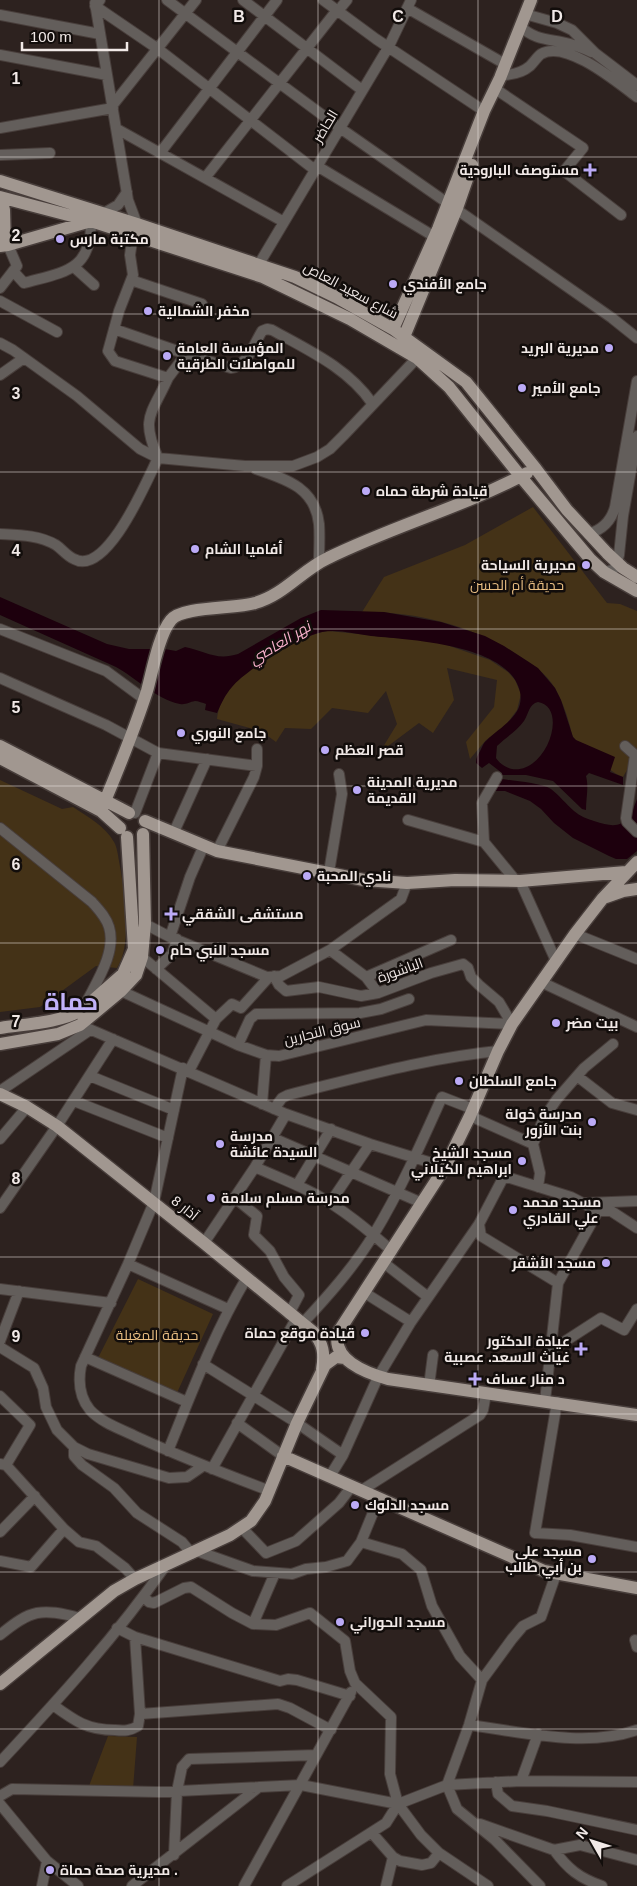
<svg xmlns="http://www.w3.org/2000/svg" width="637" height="1886" viewBox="0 0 637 1886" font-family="Helvetica,Cairo,sans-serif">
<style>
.green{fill:#443217}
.water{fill:#1d000d;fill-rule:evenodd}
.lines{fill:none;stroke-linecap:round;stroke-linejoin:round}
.minor-casing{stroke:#483e3b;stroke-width:12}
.major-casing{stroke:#483e3b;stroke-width:15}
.minor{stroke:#635e5b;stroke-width:10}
.major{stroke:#a19790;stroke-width:12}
.grid{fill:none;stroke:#f1e9e7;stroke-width:1;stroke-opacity:0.55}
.poi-dot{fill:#bbaaf6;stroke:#120d0b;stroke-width:2}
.labels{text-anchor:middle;stroke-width:5;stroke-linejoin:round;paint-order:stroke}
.street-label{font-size:14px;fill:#f1e9e7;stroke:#120d0b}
.poi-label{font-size:14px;font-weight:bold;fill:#f1e9e7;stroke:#120d0b;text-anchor:start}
.park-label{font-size:14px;fill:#eabf83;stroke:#120d0b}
.water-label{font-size:15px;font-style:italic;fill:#fab2cd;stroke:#120d0b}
.town-label{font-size:24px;font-weight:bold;fill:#c1b2f9;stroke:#120d0b}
.grid-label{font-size:16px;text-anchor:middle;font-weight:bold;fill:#f1e9e7;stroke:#120d0b;stroke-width:5;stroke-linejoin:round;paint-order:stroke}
</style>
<rect width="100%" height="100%" fill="#2d221f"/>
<path class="green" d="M533,507l74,96 13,1 17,7v141l-14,25c-22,-9 -18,-19 -33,-30 -5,-4 -12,-3 -16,-9 -3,-4 -3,-10 -5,-15 -3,-12 -8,-24 -14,-35 -9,-15 -23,-24 -37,-33 -45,-29 -102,-44 -156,-43l22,-35 81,-32z
M328,631l93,9 23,4 46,16 18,12 7,8 6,14 -4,16 -12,16 -19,14 -16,19 -4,-17 28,-35 3,-27 -50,-12 7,32 -21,33 -14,-10 -39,29 17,-28 -11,-33 -18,22 -36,-5 -21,21 -26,-1 -9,14 -15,-11 -44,-12c1,-12 7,-25 16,-34 18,-18 70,-51 95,-54z
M0,780l62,29 11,-2c15,10 32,19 41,35 3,5 4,13 5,19 5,27 14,83 -2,107l-21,-2 -56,41 -40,5z
M138,1279l75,35 -37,81 -79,-35z
M108,1736l29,1 -4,52 -44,-3z"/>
<path class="water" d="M0,597l107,47 22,5h36l11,2 9,-4c20,4 31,14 53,7l63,-36 20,-8 63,2 57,10 44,14 19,10 34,22 17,20 6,12 12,37 3,3 39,17 -5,15 13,5v8l-34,-12 -3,3c3,11 0,22 0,34l-4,-1 -29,-28 -27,-6h-24v-2l-13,-10 -7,5 -6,-5c0,-5 1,-6 3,-10 3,-5 4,-10 8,-13 13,-13 38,-25 33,-48 -10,-48 -110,-52 -149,-56 -16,-2 -33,-7 -49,-4 -21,4 -77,38 -90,55 -7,8 -11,17 -15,26l-12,-3 1,-6c-3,-1 -8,-3 -11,-3 -6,1 -9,4 -15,3 -24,-5 -44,-26 -64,-37l-116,-52zM538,702c31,5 9,72 -26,67 -7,-2 -12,-5 -16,-11l1,-12c9,-9 20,-15 27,-25 5,-8 5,-17 14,-19z
M502,779c12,2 39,4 49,10 8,6 15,15 23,22 6,5 13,8 20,10 26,9 34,4 43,-22v52l-10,8h-11l-7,-3 -36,-18 -19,-15 -13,-14 -11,-8 -25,-10h-11l7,-9z"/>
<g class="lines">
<g class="minor-casing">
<path id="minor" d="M100,0l-5,6 63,43 157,121
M167,0l173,128 272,190 25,20
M243,0l119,90
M323,0l53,39 108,72
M95,3l33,197 9,24
M342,6l5,-6
M407,8l98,56
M525,14l32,9 15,7 23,23 42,32
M0,15l100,19
M520,26c12,12 25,13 41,16 10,2 21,5 30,10
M0,55l107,20
M501,75c10,0 21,-2 29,-9 4,-4 7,-9 11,-12 25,-15 77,29 96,43
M497,90l86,58 -19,23 57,44
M112,106l84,-106
M0,128l113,-20
M117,129l167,93
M160,153l117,-153
M0,155l50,-2
M317,166l118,71
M205,178l132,-168
M104,213l14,-8 9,-13
M259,264l130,-218 22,-46
M74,267l20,18
M13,271l11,12c40,-11 68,-12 67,-62
M131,280l71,24
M0,288l17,-22 -9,-21
M0,301l57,31
M114,329l72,25 -18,24
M0,343l13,7 64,46 63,53 18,9 87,8h48l24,-9 13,-8 13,-13 74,-78
M186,354l45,14c16,-2 23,-24 31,-37l5,-2 5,1c36,20 76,38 100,73
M0,375l24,-17
M256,469c29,10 59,18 63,55 1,12 0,26 0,39
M0,534c19,1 39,1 56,11 6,4 11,11 18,14 33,18 73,-79 84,-101 -18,-41 -6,-44 10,-80l-53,-17 -7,-10 11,-40 14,-36 -3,-20 3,-21
M588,534c14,-4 23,-12 27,-27l22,-126
M604,572l9,-2 3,-4 3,-11 4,-39 14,-80
M0,629l106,42 38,28
M0,678l106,47 52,28 99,13
M625,746l10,9 -9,63 1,4 10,10
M497,777l-15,26 2,39 32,39
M135,813l23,-60
M408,820l76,22
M0,828l92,74c7,8 14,15 17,25 8,26 -14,57 -25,80
M174,832l33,-73
M217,851l37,-74 3,-11v-17
M329,872l13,-78 -3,-20
M520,881l36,80
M145,924l25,13 97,40 14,-1 49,-26 71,-51 6,-16
M575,934l62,25
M170,937l20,-60 14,-32
M330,950l36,27 12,16
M142,957l74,62
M156,969l16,-15 5,-15
M274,976l5,9 7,6 33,-4 42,9 17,-3 53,-20 32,-9 5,4 3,9 8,8 20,17 13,22
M366,977l85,-37
M541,982l96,45
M121,991l117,54 28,10 13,1 147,-36 86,4
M80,1025l206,89 84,30 75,23
M238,1045l12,-26 6,-5 104,-1 21,-4 28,-10
M183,1068l-29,134 -26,62 -47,102c-3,16 -1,32 9,44 12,13 31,19 47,27 44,20 88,37 133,54
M189,1071l27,-52 16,-15 9,4 28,-31
M90,1076l84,34
M577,1076l35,27 25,7
M0,1091l90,-61
M74,1101l94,37
M262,1104l4,-49
M274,1109l8,-11 6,-3c69,-17 138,-37 210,-44
M470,1116l63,28
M273,1138l149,65
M0,1139l27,-32
M255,1167c20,9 41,17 60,27 28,15 53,36 77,57
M297,1185l34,-56
M538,1187l2,-14 -7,-29 11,-26 13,-19 27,-31 29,-24
M235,1198l22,18 -3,19 16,16 14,26 15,18 -10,19
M330,1203l40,-59
M586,1203l51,-2
M0,1208l57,-82 56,-87
M479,1224l2,12 77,47
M204,1243l51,-76 31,-53
M384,1263l44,34
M128,1264l100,45
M0,1289l111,14
M365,1293l46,29
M302,1324c26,-28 52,-57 72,-90 26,-43 47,-90 68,-137l31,12
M0,1341l19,-50
M0,1347l34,21 9,20 3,19 11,23 17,17 14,7 81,24 18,-1 16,-11
M550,1351l51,-33 23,12 13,-21
M85,1357l102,45
M203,1364l94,59 46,32
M429,1386l4,-31
M0,1396l30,29 -24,40
M545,1401l13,-118 40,-72
M557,1402l-22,131 35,2 67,12
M237,1423l46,33
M74,1447v9l8,9 32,23 23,25 45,29 10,12
M168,1451c24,-59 46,-118 78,-172
M0,1464l6,1 58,64 15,13 17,4 29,22 10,11
M212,1469l84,-150
M330,1476l13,-21 35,-78 33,-55 68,-98 24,-46h7l61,19 27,14h13l26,17
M362,1490l118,-75 3,-5 3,-16
M242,1528l24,25 30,-12 43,-38 13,-17
M0,1532l35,-36
M361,1542l41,12 19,16 11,36 28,50 22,24
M197,1551l56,20 39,3 14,-5 20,-2 21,-6 14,-19 18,-44
M0,1561l31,6 33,-38
M144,1597l5,5 5,1 30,-15 7,-1 41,26 21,11 22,-51
M253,1624l23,1 34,-12 35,28 5,30 5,12 36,34 -1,57 8,30
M117,1628l18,9 145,44 8,-2 9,1 53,16
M0,1635c31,-26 41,-27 80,-17
M135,1637l5,77 138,-10 12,4 41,22
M635,1640l2,7
M53,1705c22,16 34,25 62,25 9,1 15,1 23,-4l2,-12
M469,1725c53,7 117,23 168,5
M0,1762c59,-63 117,-127 166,-197
M521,1781l17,-47
M496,1782l2,12 14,12 35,5 90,19
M0,1796l12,-7 146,3 143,-7 97,19 23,31 18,18 49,33
M0,1804l47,57 31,25
M480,1824l74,26 26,-5 57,15
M372,1833l21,24 7,4 22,4 9,-2 8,-10
M554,1850c14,19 25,28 48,36
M174,1855l3,-64 5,-24 7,-8 127,-4
M42,1886l5,-25
M132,1886l127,-99
M244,1886l107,-194
M287,1886l99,-63 12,-19 49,-19 74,-4 116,1
M386,1886l7,-29
M540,1886l-45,-46 -38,-31 -10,-24 22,-60 13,-45 30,-41 11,-13 18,-9 15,-43"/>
</g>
<g class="major-casing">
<path id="major" d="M0,181l137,43 158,53 41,20 57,32 73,53 70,87 31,41 40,43 16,15 14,9
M0,197l91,24 172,56 87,42 67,39 32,29 72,90 70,83 13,12 33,19
M1,198l3,12 1,35
M0,246l8,-1 83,-24
M393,329l45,-100 46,-118 16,-33 31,-78
M404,337l53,-129 15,-43
M0,746l129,67
M0,758l101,53 19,17
M105,801c15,-36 30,-73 42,-110 5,-18 12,-57 24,-71 11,-14 65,-11 84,-17 29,-8 47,-33 73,-45 65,-32 135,-51 199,-85
M145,821l72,30 147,29 43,3 48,-3 65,1 106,-9
M637,862l-34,36 -28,36 -63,90 -14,27 -28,65 -25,51 -106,164c-10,28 27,42 49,48l249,36
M606,897l17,-6 14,-2
M0,1028c26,-4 59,-5 82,-18l41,-36 11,-25 -7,-112
M0,1044l58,-10 22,-9 41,-34 15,-16 6,-18 3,-33 -2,-90
M0,1094l27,13 30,19 147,117 109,89c10,11 12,22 9,37
M283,1456l261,115 93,17
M0,1684l114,-93 21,-12 95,-44 21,-14 14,-20 32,-78 28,-58 11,-8 9,1"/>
</g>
<use href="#minor" class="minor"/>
<use href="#major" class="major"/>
</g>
<path class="grid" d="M159,0v1886M318,0v1886M478,0v1886M0,157h637M0,314h637M0,472h637M0,629h637M0,786h637M0,943h637M0,1100h637M0,1257h637M0,1414h637M0,1572h637M0,1729h637"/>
<g class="poi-dot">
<path d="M587.5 162.5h5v5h5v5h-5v5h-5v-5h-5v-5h5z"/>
<circle cx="60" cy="239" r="5"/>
<circle cx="393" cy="284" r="5"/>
<circle cx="148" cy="311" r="5"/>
<circle cx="609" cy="348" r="5"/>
<circle cx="167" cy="356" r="5"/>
<circle cx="522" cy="388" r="5"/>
<circle cx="366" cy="491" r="5"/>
<circle cx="195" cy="549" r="5"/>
<circle cx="586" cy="565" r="5"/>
<circle cx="181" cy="733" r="5"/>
<circle cx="325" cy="750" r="5"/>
<circle cx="357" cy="790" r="5"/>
<circle cx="307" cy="876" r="5"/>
<path d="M168.5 906.5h5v5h5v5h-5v5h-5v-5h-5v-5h5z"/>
<circle cx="160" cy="950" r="5"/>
<circle cx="556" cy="1023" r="5"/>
<circle cx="459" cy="1081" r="5"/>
<circle cx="592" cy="1122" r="5"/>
<circle cx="220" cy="1144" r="5"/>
<circle cx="522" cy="1161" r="5"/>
<circle cx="211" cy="1198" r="5"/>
<circle cx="513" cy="1210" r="5"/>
<circle cx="606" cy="1263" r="5"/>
<circle cx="365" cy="1333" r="5"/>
<path d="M578.5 1341.5h5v5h5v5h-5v5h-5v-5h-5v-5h5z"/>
<path d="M472.5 1371.5h5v5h5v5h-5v5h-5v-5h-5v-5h5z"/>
<circle cx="355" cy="1505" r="5"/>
<circle cx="592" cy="1559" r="5"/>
<circle cx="340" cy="1622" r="5"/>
<circle cx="50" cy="1870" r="5"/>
</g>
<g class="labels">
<g class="street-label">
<text transform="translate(325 126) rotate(-59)" y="5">الحاضر</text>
<text transform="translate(351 290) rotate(28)" y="5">شارع سعيد العاص</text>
<text transform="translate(400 970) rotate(-20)" y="5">الباشورة</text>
<text transform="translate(322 1031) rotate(-14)" y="5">سوق النجارين</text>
<text transform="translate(185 1208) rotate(39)" y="5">8 آذار</text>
</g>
<g class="poi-label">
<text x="579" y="175" text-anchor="end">مستوصف البارودية</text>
<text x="70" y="244">مكتبة مارس</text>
<text x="403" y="289">جامع الأفندي</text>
<text x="158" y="316">مخفر الشمالية</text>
<text x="177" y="353">المؤسسة العامة<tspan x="177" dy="16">للمواصلات الطرقية</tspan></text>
<text x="599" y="353" text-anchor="end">مديرية البريد</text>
<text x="532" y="393">جامع الأمير</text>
<text x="376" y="496">قيادة شرطة حماه</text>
<text x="205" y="554">أفاميا الشام</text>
<text x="576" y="570" text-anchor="end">مديرية السياحة</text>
<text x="191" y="738">جامع النوري</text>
<text x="335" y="755">قصر العظم</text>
<text x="367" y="787">مديرية المدينة<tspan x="367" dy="16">القديمة</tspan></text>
<text x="317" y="881">نادي المحبة</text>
<text x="182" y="919">مستشفى الشققي</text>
<text x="170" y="955">مسجد النبي حام</text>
<text x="566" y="1028">بيت مضر</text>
<text x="469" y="1086">جامع السلطان</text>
<text x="582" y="1119" text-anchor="end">مدرسة خولة<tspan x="582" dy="16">بنت الأزور</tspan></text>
<text x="230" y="1141">مدرسة<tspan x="230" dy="16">السيدة عائشة</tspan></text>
<text x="512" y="1158" text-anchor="end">مسجد الشيخ<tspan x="512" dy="16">ابراهيم الكيلاني</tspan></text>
<text x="221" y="1203">مدرسة مسلم سلامة</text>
<text x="523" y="1207">مسجد محمد<tspan x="523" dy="16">علي القادري</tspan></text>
<text x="596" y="1268" text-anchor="end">مسجد الأشقر</text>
<text x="355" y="1338" text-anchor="end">قيادة موقع حماة</text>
<text x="570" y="1346" text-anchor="end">عيادة الدكتور<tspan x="570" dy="16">غياث الاسعد. عصبية</tspan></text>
<text x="486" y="1384">د منار عساف</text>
<text x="365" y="1510">مسجد الدلوك</text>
<text x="582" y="1556" text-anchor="end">مسجد علي<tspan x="582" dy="16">بن أبي طالب</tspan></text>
<text x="350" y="1627">مسجد الحوراني</text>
<text x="60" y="1875">مديرية صحة حماة .</text>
</g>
<g class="park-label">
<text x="517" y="590">حديقة أم الحسن</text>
<text x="157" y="1340">حديقة المغيلة</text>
</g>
<g class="water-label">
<text transform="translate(280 643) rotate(-31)" y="5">نهر العاصي</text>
</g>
<g class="town-label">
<text x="71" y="1010">حماة</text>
</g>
</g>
<g class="grid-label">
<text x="239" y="22">B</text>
<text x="398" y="22">C</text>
<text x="557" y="22">D</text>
<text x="16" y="84">1</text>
<text x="16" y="241">2</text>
<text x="16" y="399">3</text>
<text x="16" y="556">4</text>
<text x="16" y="713">5</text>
<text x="16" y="870">6</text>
<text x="16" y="1027">7</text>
<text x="16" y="1184">8</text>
<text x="16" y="1342">9</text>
</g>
<g transform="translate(592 1841) rotate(309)" stroke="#120d0b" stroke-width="4" paint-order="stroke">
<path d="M0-4L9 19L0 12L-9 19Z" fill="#f1e9e7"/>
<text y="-8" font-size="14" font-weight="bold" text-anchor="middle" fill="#f1e9e7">N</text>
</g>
<path d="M22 42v8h105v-8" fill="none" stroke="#f1e9e7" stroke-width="2.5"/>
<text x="30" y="42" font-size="15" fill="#f1e9e7" stroke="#120d0b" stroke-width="4" paint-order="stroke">100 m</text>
</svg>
